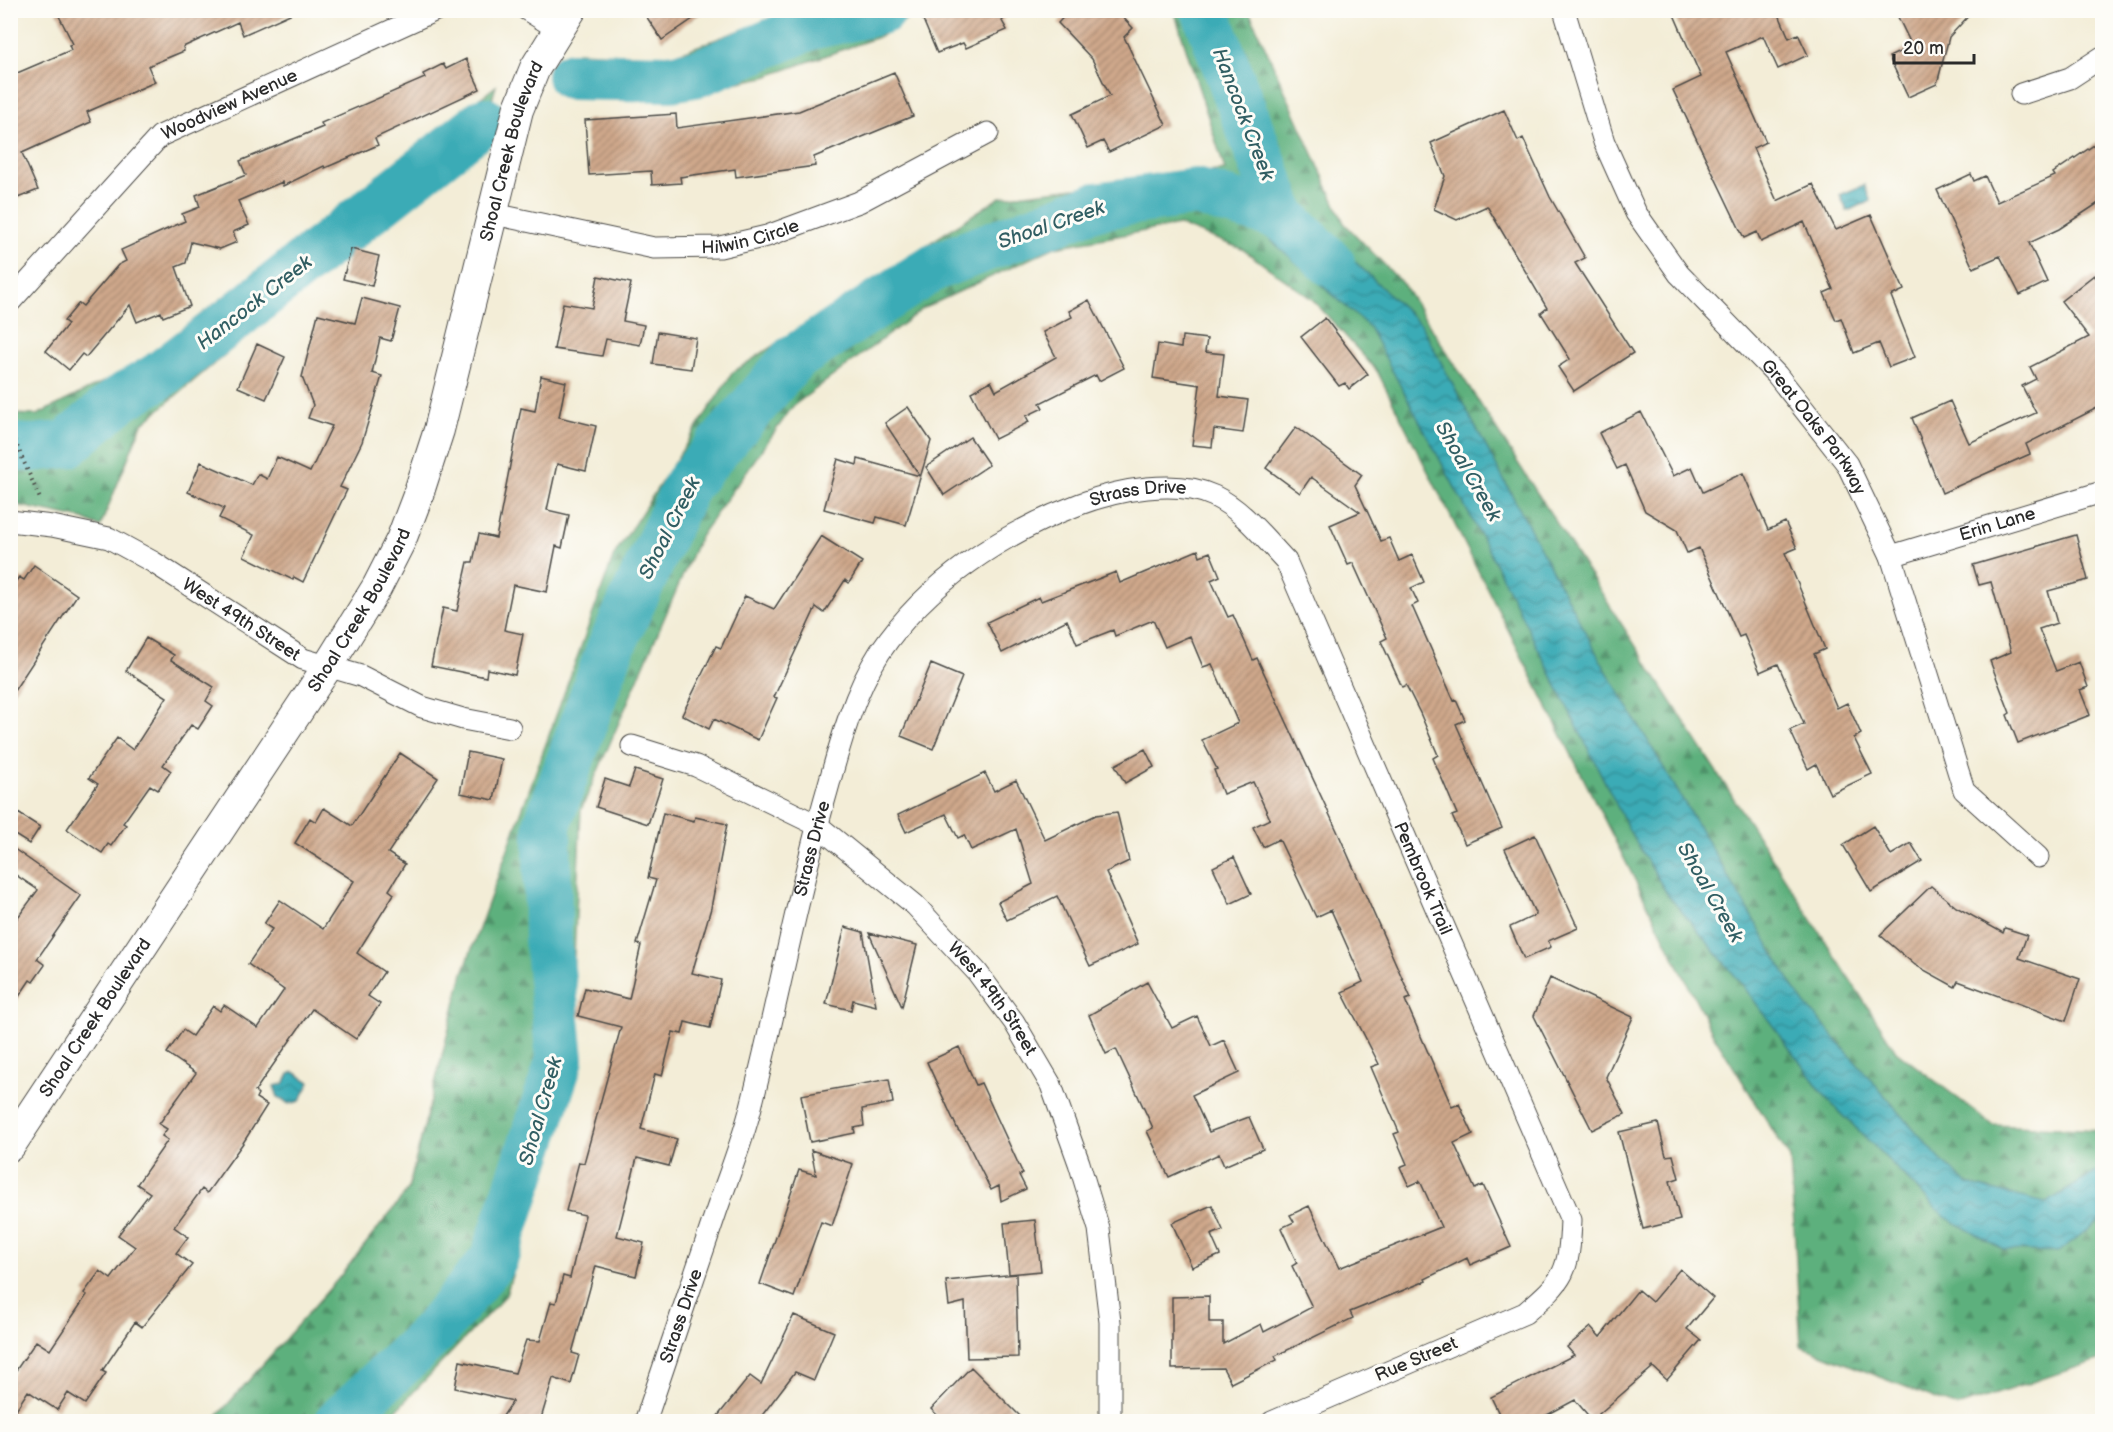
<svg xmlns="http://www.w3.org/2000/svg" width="2113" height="1432" viewBox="0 0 2113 1432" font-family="'Balsamiq Sans',sans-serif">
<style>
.forest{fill:url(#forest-firs);stroke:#446e54;stroke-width:1.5}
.water{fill:url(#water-waves);stroke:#326b70;stroke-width:1.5}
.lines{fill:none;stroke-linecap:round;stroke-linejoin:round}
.river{stroke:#3aabb6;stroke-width:48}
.building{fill:url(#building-hatch)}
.street-casing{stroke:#494845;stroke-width:23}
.secondary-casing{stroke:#494845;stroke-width:32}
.path{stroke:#494845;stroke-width:4;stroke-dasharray:1.5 4.5;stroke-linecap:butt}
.street{stroke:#fff;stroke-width:21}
.secondary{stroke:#fff;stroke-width:30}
.labels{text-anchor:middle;stroke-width:6;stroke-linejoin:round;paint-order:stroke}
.street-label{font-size:18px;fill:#2b2b2b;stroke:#fdfcf7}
.water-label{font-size:20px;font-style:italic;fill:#315e63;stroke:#fdfcf7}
</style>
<defs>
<pattern id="forest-firs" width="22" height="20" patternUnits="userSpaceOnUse" patternTransform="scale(1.5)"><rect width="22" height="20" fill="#5db07d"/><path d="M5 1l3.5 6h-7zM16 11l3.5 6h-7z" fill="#4d8f67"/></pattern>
<pattern id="water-waves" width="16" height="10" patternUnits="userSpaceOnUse" patternTransform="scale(1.5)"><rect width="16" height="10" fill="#3aabb6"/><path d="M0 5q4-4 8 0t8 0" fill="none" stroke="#318b94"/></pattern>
<pattern id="building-hatch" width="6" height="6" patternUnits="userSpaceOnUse" patternTransform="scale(1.5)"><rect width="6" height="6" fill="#cfa88b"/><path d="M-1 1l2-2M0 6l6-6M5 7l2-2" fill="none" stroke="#a88972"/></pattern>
</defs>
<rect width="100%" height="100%" fill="#fdfcf7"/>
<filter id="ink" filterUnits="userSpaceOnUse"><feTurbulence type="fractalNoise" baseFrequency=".0167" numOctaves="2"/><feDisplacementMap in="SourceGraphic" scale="12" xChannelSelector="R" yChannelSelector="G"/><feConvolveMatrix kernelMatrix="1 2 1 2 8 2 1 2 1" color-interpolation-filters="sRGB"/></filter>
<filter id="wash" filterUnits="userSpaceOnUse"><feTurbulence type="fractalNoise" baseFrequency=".008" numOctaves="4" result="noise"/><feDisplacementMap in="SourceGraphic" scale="24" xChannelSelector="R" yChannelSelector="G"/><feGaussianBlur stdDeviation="1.35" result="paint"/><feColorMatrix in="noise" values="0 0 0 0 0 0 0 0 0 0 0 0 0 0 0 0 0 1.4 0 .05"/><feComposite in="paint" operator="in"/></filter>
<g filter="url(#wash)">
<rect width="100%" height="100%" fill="#f3edd7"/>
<path class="forest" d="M795,10l124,1 -38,25 -116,41 -107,21 -90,-2 9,-44 94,4z
M1174,11h75l95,212 59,61 493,767 97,74 109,5v229l-145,48 -156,-61 -11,-188 -77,-124 -336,-663 -64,-71 -71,-51 -63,-24 -124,22 -131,61 -131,98 -94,132 -118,272 -10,209 3,52 -68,224 -120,126 -174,1 126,-143 70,-89 55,-217 151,-418 119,-183 267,-175 225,-27z
M496,86l-19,67 -48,31 -287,240 -42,103 -17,-8 -72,-15 -1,-90 27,1 96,-48z"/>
<path class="water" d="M1864,185l7,16 -24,10 -7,-16z
M1297,206l124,119 182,340 197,333 140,161 28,25 78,19 56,-35v51l-44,33 -54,-2 -59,-33 -117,-117 -87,-117 -74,-89 -37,-62 -137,-273 -124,-232 -105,-93z
M294,1072l16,10 -10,19 -11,3 -11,-7 -4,-11 10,-2 5,-10z"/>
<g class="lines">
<path class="river" d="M1205,10l78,207
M571,76l99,2 29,-5 111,-47 73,-16
M10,447l23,1 34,-4 53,-45 37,-22 67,-51 260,-205
M338,1422l96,-90 60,-73 66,-200 -12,-120 -1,-114 63,-176 77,-165 106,-125 141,-92 162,-61 100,-14 87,25 48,46"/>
</g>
<g id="blocks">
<path class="building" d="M56,10h243l-56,25 -5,-13 -55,25 1,4 -36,15 7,16 -68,30 4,10 -69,31 16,37 -28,11v-125l61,-26 -2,-5 4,-1z
M642,10h64l-44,30z
M933,10h78l-9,11 5,9 -41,18 -3,-5 -26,10 -16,-38z
M1070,10h46l17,18 -9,9 42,88 -57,27 -6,-11 -15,7 -16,-34 38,-18 -18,-37 -34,-36z
M1672,10h105l12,28 9,-4 10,21 -30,14 -15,-33 -37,16 40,90 -13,6 24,53 36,-17 23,46 35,-15 33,75 -13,6 24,61 -26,10 -10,-24 -25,10 -13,-35 -5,2 -12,-27 9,-4 -29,-67 -43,20 -4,-10 -13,6 -71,-148 28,-13z
M1910,10h64l-25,27 -12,47 -29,13 -19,-40 23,-11 -14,-29z
M466,59l14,30 -105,49 3,7 -53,23 -1,-2 -41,20 -1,-4 -44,19 11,24 -16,7 4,10 -17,7 -29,-7 -5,21 -10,4 14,39 -27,11 -2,-5 -24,10 -7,-17 -44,52 -4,-3 -13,16 -23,-19 22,-27 -4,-3 15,-18 4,3 35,-41 8,-4 -5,-11 64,-29 -3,-7 18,-7 -4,-12 50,-20 -6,-14 83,-34 -2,-4 104,-45 -2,-4 20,-10 3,5z
M894,72l19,44 -99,41 1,9 -79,11 -1,-8 -55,8 1,6 -29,2 -1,-14 -62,4 -4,-55 91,-6 1,14 122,-17z
M1504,110l14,31 5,-3 27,59 35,61 -10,5 58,90 -59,38 -16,-24 12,-8 -29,-46 6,-5 -60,-102 -30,14 -23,-11 11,-33 -14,-33z
M2103,139v61l-44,29 -30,14 18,39 -27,13 -20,-39 -27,12 -36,-78 34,-16 3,7 11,-5 12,26 58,-26 -2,-3z
M351,249l28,7 -7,30 -29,-7z
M2094,275l9,11v119l-77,39 4,10 -88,39 -30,-75 38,-17 19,42 67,-30 -14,-27 14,-7 -6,-12 59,-30 -28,-36z
M598,276l33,7 -8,38 21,4 -4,20 -34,-6 -4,17 -48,-7 9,-46 29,5z
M362,298l38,10 -9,33 -11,-3 -8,35 10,3 -20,66 -22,45 7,3 -44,92 -9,-5 -1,3 -49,-24 10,-21 -35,-17 5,-10 -36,-16 13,-30 51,23 6,-11 9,5 10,-22 33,15 22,-46 -24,-8 5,-13 -11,-28 16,-63 37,9z
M1089,300l35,68 -25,13 -3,-6 -56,28 3,5 -17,8 3,6 -34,17 -24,-47 20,-11 5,10 60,-34 -13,-25 29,-15 -3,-6z
M1325,318l43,56 -19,15 -4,-6 -6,3 -38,-49z
M658,332l38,6 -5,31 -38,-5z
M1182,336l25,3 -2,13 19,2 -5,42 29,4 -5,33 -29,-4 -2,18 -20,-2 8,-60 -47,-7 5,-34 23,4z
M257,344l28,13 -19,42 -28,-12z
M541,376l25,6 -7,35 37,9 -10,45 -29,-7 -10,46 22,5 -7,33 -6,-2 -9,46 -34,-7 -9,45 19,4 -8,41 -28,-6 -1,8 -55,-11 12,-58 14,3 11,-49h5l6,-28 17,4 25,-130 14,3z
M908,407l23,34 -25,84 -29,-8 -2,6 -51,-14 14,-50 19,6 1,-6 62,17 -35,-53z
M1641,412l32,64 19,-9 11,25 40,-19 25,57 17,-8 12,26 -12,5 40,96 -11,5 23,54 10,-5 14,31 -7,4 18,36 -42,20 -14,-30 -8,5 -18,-39 14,-6 -26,-60 -18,8 -16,-37 -5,2 -40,-89 -12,5 -10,-23 -32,-19 -20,-46 -8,4 -18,-36z
M1296,427l66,48 -7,10 26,56 8,-3 10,23 13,-6 12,27 -13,6 7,15 -6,3 42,95 2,-1 9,20 -9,4 46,104 -37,16 -13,-28 5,-2 -24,-56 5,-3 -18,-42 -14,-28 -4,2 -21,-46 6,-3 -34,-75 -5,2 -18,-40 30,-13 -49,-35 -11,16 -34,-25z
M970,437l19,28 -45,30 -18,-28z
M2076,535l12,45 -40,11 9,32 -18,6 17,42 23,-9 9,25 -8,3 10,25 -72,28 -11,-28 3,-2 -20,-52 21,-9 -20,-70 -12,3 -6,-20z
M821,536l41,26 -13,21 -4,-3 -21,33 -8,-6 -42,90 3,1 -19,42 -44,-21 -5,10 -27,-14 34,-69 5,2 24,-52 29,13z
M1198,550l2,6 10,-4 10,24 -9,4 17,37 5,-2 20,45 4,-2 82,177 72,163 -6,2 47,107 7,-3 14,30 -19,9 21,46 8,-4 28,62 -41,18 -3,-7 -42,21 1,2 -76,31 3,6 -78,38 2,4 -46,23 -8,-15 -51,1v-72l37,-1v26h14v22l38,-20 3,8 48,-25 -20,-41 5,-3 -16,-35 13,-6 -4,-7 19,-9 30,62 102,-41 -21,-46 -11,5 -9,-19 7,-3 -13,-30 5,-2 -28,-65 8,-3 -37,-72 21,-10 -32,-72 -15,7 -37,-78 -16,8 -10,-20 17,-8 -17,-37 -30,12 -9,-24 3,-1 -15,-29 36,-17 -26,-59 -9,3 -13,-31 -25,11 -12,-27 -38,16 -2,-6 -36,14 -10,-24 -65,33 -15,-31 52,-25 2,4 75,-29 4,11z
M34,565l43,30 -67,102v-108l9,-12 5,3z
M146,638l28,17 -3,5 43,27 -8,14 7,5 -15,23 -7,-4 -28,40 8,6 -13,19 -8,-5 -27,38 3,2 -15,21 -3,-2 -6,9 -35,-24 31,-45 -9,-6 28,-40 16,12 34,-53 -41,-26z
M931,664l31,13 -29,72 -32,-13z
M1145,749l9,18 -29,16 -10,-18z
M468,752l34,7 -8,41 -34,-7z
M400,753l38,25 -50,75 17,11 -16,26 5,4 -37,59 27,19 -16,24 12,8 -24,35 -44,-30 -57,82 3,3 -2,4 11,7 -24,38 -36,50 -5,-4 -28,38 14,10 -12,16 16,12 -50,62 -7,-5 -33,49 4,2 -21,31 -17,-11 -11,17 -29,-19 -18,28v-40l26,-38 14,9 37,-55 -3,-2 16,-22 11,8 24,-32 -17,-12 32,-42 -13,-9 31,-44 -6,-4 5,-7 -8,-5 37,-51 -29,-20 16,-23 9,6 21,-30 7,5 4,-6 34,23 26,-38 -36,-26 24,-35 -8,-5 16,-24 43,29 31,-48 -59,-38 15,-25 6,4 8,-14 28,18z
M635,770l28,9 -15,45 -52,-17 9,-28 24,8z
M985,773l9,18 22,-11 29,60 51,-25 21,-3 12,49 -23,11 32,72 -48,22 -33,-70 -50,24 -9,-18 35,-18 -17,-55 -45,21 -7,-15 -6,3 -12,-24 -40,18 -8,-17z
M18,813l22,14 -11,17 -19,-12v-7z
M663,813l31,8 1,-4 32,7 -16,84 -19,65 29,7 -11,48 -25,-6 -3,12 -9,-2 -11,44 -7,-2 -14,55 36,10 -8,27 -32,-8 -20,78 27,7 -8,33 -40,-10 -24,87 7,2 -8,29 -18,-6 -13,44h-41l14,-21 -58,-13 5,-27 55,12 11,-33 14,1 11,-39 5,1 7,-27 7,2 15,-63 -19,-4 13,-49 5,1 37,-136 -43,-11 7,-28 44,11 12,-54 -4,-1 19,-64 -8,-2z
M1873,826l18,29 20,-12 11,18 -51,31 -28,-47z
M1535,835l43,93 -30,13 3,6 -27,12 -14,-32 26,-12 -31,-66z
M10,846l71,50 -44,63 8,6 -12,17 -3,-2 -20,30v-82l28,-38 -28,-19z
M1234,857l17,37 -21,10 -17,-37z
M1931,886l25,21 47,26 2,-5 22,7 -8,23 61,21 -14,42 -108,-40 -3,6 -40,-22 -35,-30z
M845,927l18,5 13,74 -23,-6 -2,10 -25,-6z
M869,933l48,12 -15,62z
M1550,978l83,39 -27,60 19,37 -33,16 -58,-114z
M1147,982l25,46 25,-12 14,30 13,-6 15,33 -47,22 17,37 40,-15 14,32 -39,17 -5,-12 -50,23 -22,-46 6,-3 -37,-79 -10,5 -17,-39z
M959,1047l17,38 5,-2 42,91 -4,1 7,14 -25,12 -2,-15 -8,4 -27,-54 -6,-6 -31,-68z
M889,1079l4,24 -31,6 2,17 -10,2 1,5 -45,9 -9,-47z
M1658,1123l8,33 7,-1 6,23 -9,3 10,39 -37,9 -24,-97z
M811,1150l42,14 -21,62 -11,-4 -27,75 -34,-13 39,-114 17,5z
M1212,1205l11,25 -12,5 9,20 -28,12 -20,-44z
M1035,1220l6,51 -32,3 -5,-51z
M1680,1269l33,29 -26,31 14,11 -34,40 -14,-13 -61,53 -17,-20 -41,22h-31l-12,-25 83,-42 -7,-8 24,-20 9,10 38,-47 14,12z
M1016,1274l2,83 -51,1 -2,-56 -16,4 -3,-25z
M794,1315l40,17 -20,48 -19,-8 -38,50h-44l37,-46 11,8z
M971,1367l55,55h-82l-13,-13z"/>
</g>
</g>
<g filter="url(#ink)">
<use href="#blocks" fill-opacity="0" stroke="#494845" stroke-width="1.5"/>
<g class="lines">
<g class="street-casing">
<g id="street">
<path d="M527,10l31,19"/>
<path id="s1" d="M1564,10l40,132 32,71 43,61 98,101 70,89 44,92 73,234 74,67"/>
<path d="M2021,94l49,-16 32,-21"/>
<path id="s2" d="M494,214l160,34 66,-1 47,-11 92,-34 129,-69"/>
<path id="s3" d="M10,302l150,-166 276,-126"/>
<path id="s4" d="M10,521l42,5 57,12 44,24 150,97 58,17 61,31 41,12 47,9"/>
<path id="s5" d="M1891,556l211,-64"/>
<path id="s6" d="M632,746l64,20 121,59 98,80 62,67 37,50 37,63 28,78 20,66 11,93v100"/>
<path id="s7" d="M645,1422c24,-70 47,-140 71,-210 12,-35 26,-69 35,-105 27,-105 46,-212 76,-316 13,-47 26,-97 53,-139 47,-70 123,-119 200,-148 37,-14 97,-26 134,-8 29,14 50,42 72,65l285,659c-2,53 -6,59 -46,93l-253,109"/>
</g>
</g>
<g class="secondary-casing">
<g id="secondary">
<path id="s8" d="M10,1146l318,-480 49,-79 24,-47 16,-42 22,-68 79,-320 17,-42 36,-58"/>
</g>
</g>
<path class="path" d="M10,430l31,71"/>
<use href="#street" class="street"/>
<use href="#secondary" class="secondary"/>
</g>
</g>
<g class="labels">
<g class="street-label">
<text dy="6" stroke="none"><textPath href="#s3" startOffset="300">Woodview Avenue</textPath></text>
<text dy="6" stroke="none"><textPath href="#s8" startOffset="1126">Shoal Creek Boulevard</textPath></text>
<text dy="6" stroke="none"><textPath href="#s2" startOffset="261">Hilwin Circle</textPath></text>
<text dy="6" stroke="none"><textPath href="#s1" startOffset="495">Great Oaks Parkway</textPath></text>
<text dy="6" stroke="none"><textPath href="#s7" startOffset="1119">Strass Drive</textPath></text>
<text dy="6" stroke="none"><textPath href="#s5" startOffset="111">Erin Lane</textPath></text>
<text dy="6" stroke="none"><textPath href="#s8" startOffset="640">Shoal Creek Boulevard</textPath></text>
<text dy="6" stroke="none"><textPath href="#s4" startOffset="256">West 49th Street</textPath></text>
<text dy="6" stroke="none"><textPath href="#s7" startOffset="598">Strass Drive</textPath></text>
<text dy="6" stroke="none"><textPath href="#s7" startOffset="1640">Pembrook Trail</textPath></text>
<text dy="6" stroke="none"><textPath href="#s6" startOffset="450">West 49th Street</textPath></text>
<text dy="6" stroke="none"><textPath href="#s8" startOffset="154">Shoal Creek Boulevard</textPath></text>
<text dy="6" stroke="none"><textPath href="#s7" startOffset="112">Strass Drive</textPath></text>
<text transform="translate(1416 1359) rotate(-23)" y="6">Rue Street</text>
</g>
<g class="water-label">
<text transform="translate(1244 114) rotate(69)" y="7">Hancock Creek</text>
<text transform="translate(1051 224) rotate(-19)" y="7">Shoal Creek</text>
<text transform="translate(254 302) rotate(-38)" y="7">Hancock Creek</text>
<text transform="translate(1469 471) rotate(60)" y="7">Shoal Creek</text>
<text transform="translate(669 528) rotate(-63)" y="7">Shoal Creek</text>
<text transform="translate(1711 892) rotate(60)" y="7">Shoal Creek</text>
<text transform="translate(540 1111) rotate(-74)" y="7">Shoal Creek</text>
</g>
</g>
<rect width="2113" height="1432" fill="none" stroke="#fdfcf7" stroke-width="36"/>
<path d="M1894 54v9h80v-9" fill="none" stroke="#2b2b2b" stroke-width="3"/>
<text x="1903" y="54" font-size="18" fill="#2b2b2b" stroke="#fdfcf7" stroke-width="4.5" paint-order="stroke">20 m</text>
</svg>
